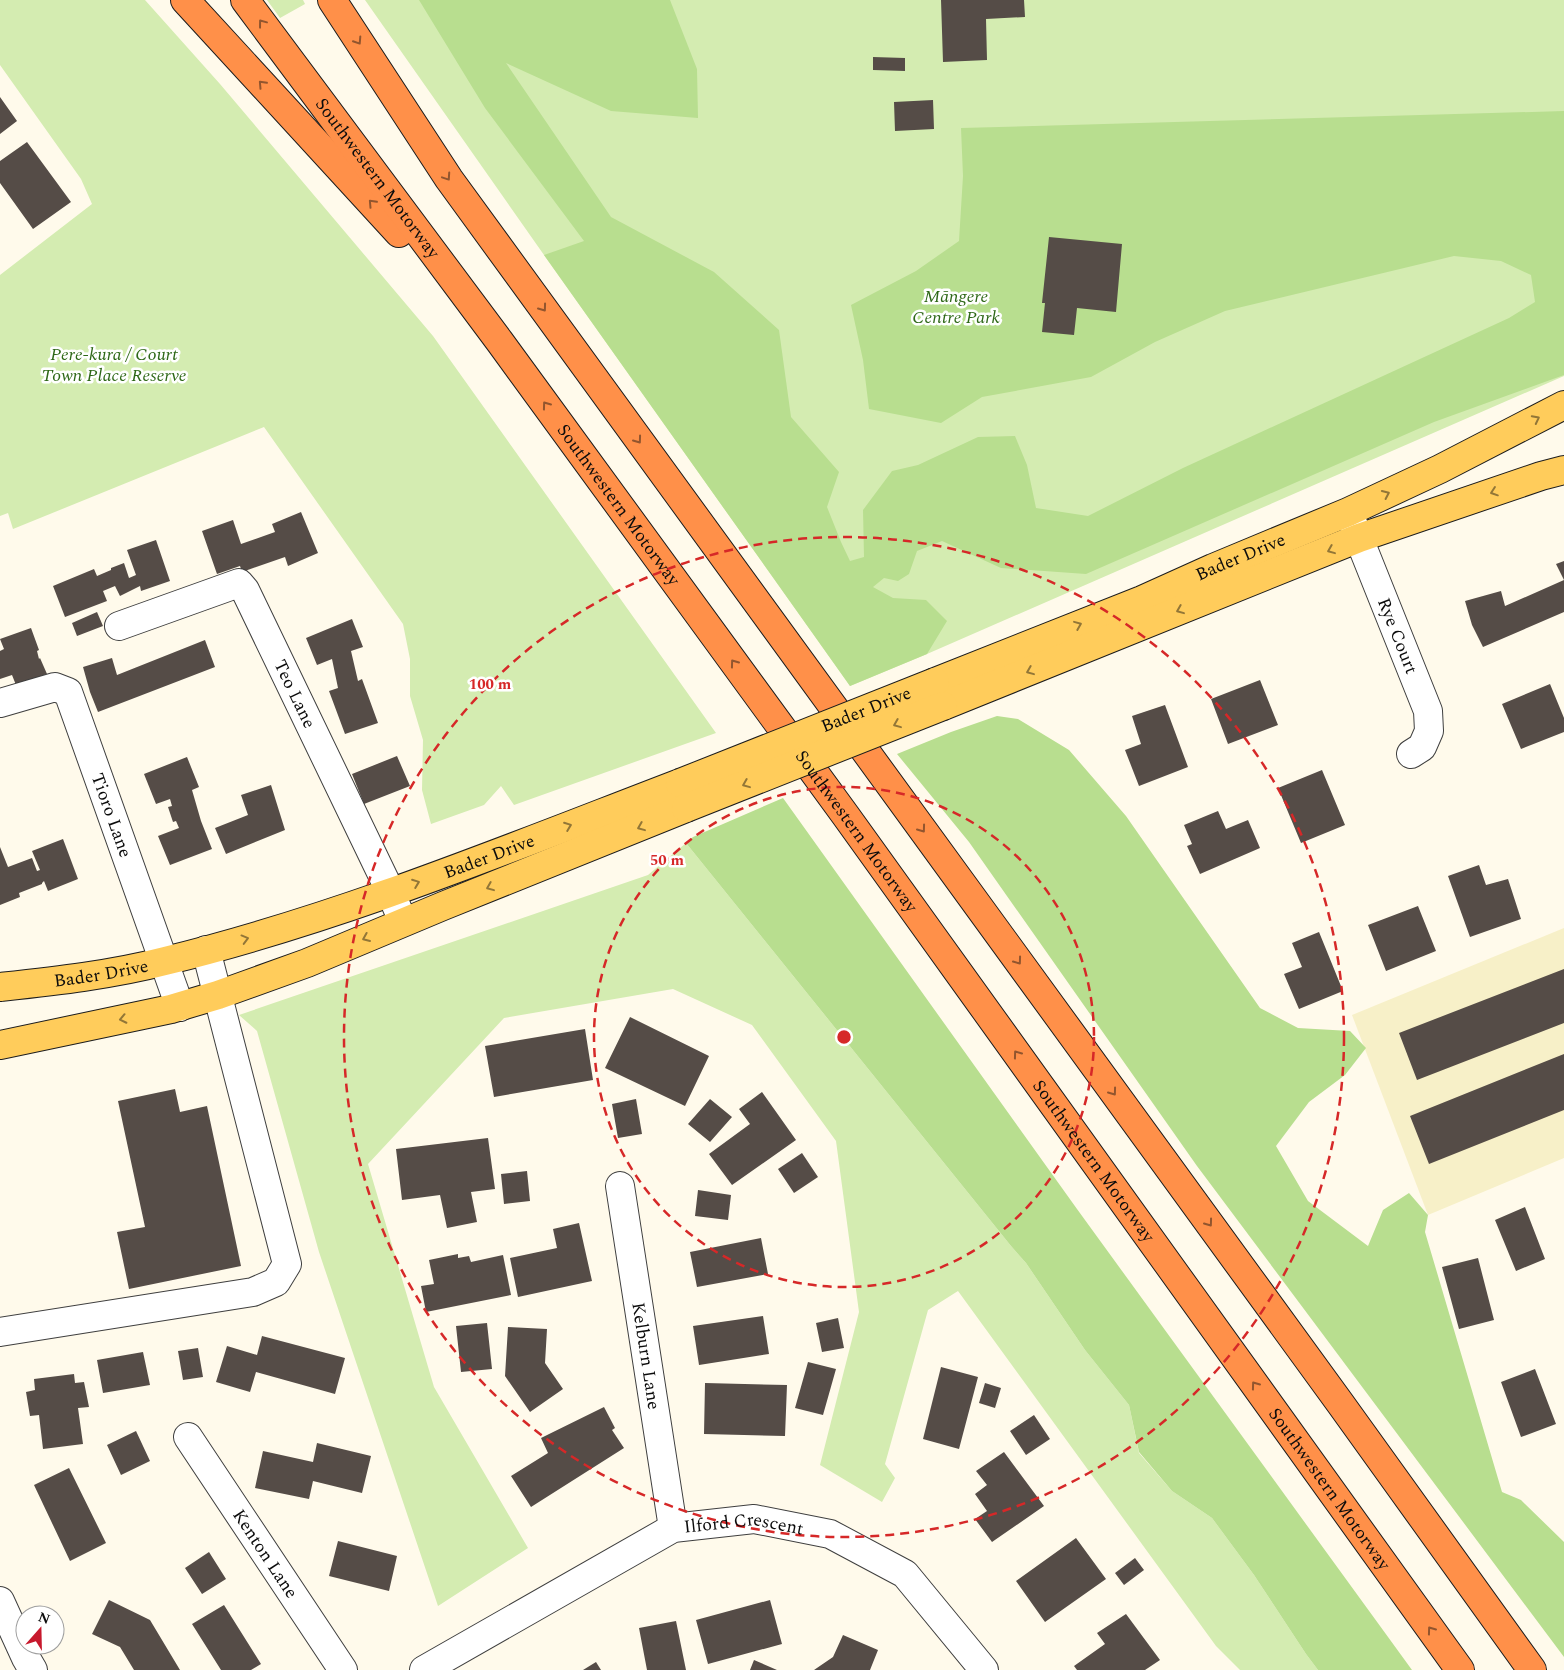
<svg xmlns="http://www.w3.org/2000/svg" width="1564" height="1670" viewBox="0 0 1564 1670" font-family="Spectral,serif">
<style>
.farmland{fill:#f7f0c8}
.green{fill:#d4ecb1}
.forest{fill:#b8de8f}
.building{fill:#554c47}
.lines{fill:none;stroke-linecap:round;stroke-linejoin:round}
.minor-casing{stroke:#3f3f3f;stroke-width:30}
.major-casing{stroke:#1d1d1d;stroke-width:30}
.highway-casing{stroke:#1d1d1d;stroke-width:30}
.minor{stroke:#fff;stroke-width:28}
.major{stroke:#ffcc5b;stroke-width:28}
.highway{stroke:#ff9049;stroke-width:28}
.major-bridge-casing{stroke:#1d1d1d;stroke-width:30;stroke-linecap:butt}
.major-bridge{stroke:#ffcc5b;stroke-width:28}
.oneway{stroke:#92552e}
.oneway2{stroke:#927637}
.ring{fill:none;stroke:#d62828;stroke-width:2.5;stroke-dasharray:9 6}
.labels{text-anchor:middle;stroke-width:5;stroke-linejoin:round;paint-order:stroke}
.street-label{font-size:18px;fill:#0c0c0c;stroke:#fff}
.park-label{font-size:18px;font-style:italic;fill:#2e6817;stroke:#fff}
.centre{fill:#d62828;stroke:#fff;stroke-width:2.5}
.ring-label{font-size:15px;text-anchor:middle;font-weight:bold;fill:#d62828;stroke:#fff;stroke-width:5;stroke-linejoin:round;paint-order:stroke}
</style>
<rect width="100%" height="100%" fill="#fffaeb"/>
<path class="farmland" d="M1564,928v230l-136,57 -76,-200z"/>
<path class="green" d="M0,0h145l75,84 213,252 283,397 -202,72 -13,-19 -17,19 -53,19 -9,-34 1,-50 -13,-44v-37l-7,-35 -139,-197 -251,102 -5,-16 -8,3v-241l92,-71 -11,-25 -81,-114z
M267,0h36l2,4 -25,14z
M365,0h1199v376l-637,278 -77,32 -306,-431z
M686,843l325,403 15,17 59,87 44,55 10,48 33,38 40,27 42,57 52,79 12,16h-78l-24,-24 -258,-355 -30,19 -43,154 10,14 -13,24 -62,-37 39,-153 -23,-171 -84,-116 -79,-36 -169,29 -136,146 66,223 94,161 -90,58 -119,-354 -62,-221 -18,-16 409,-140z"/>
<path class="forest" d="M419,0h251l27,69 1,49 -87,-7 -105,-48 105,154 103,55 65,58 12,87 48,55 -12,35 14,35 9,19 14,-4 -1,-47 29,-39 26,-6 60,-28 37,-1 12,29 9,43 52,8 95,-48 326,-150 26,-16 -4,-27 -30,-14 -47,-5 -229,55 -70,31 -64,35 -109,20 -41,26 -72,-14 -6,-49 -12,-55 65,-34 43,-30 4,-65 -2,-48 603,-17v264l-130,47 -348,152 -85,-6 -59,-27 -25,10 -8,23 -11,7 -14,-3 -11,9 20,11 33,2 21,21 -20,33 -77,32 -306,-431 40,-14 -99,-133z
M997,716l21,3 51,31 57,66 134,192 38,20 52,3 16,17 -21,27 -36,27 -33,44 32,55 60,45 15,-36 26,-17 19,22 -3,17 77,260 19,8 43,42v115l-367,-491 -228,-324 -72,-88 54,-22z
M783,798l294,411 335,461h-94l-12,-16 -52,-79 -42,-57 -40,-27 -33,-39 -10,-47 -44,-55 -59,-87 -15,-17 -325,-403 7,-6z"/>
<path class="building" d="M941,0h83l1,17 -39,2 1,41 -44,2z
M873,57l32,1v13l-32,-1z
M0,97l17,24 -17,13z
M933,100l1,29 -39,2 -1,-29z
M27,142l44,60 -38,27 -33,-46v-22z
M1049,237l73,7 -6,68 -39,-4 -3,27 -32,-3 3,-29h-3z
M301,512l17,41 -30,13 -3,-9 -43,15 -2,-6 -23,8 -15,-43 31,-11 8,24 34,-12 -3,-8z
M156,540l14,41 -29,10 -1,-5 -20,10 -5,-10 -12,5 4,10 -42,16 -12,-31 41,-17 3,7 14,-6v-2l13,-5 5,15 7,-3 -9,-25z
M1564,561v51l-81,35 -11,-22 -7,-24 36,-10 4,15 59,-26 -8,-16z
M97,612l6,14 -26,10 -5,-13z
M352,619l11,28 -12,4 7,30 4,-2 16,44 -33,11 -16,-43 9,-3 -6,-29 -15,6 -11,-27z
M31,628l8,22 -2,1 2,8 1,-1 7,16 -31,11 -4,-10 -12,4v-28l4,-2 -4,-10z
M205,640l10,27 -117,45 -8,-20 -7,-25 29,-9 5,17z
M1260,680l18,45 -50,19 -17,-45z
M1550,684l14,34v14l-43,17 -19,-45z
M1165,705l23,62 -49,19 -14,-36 16,-6 -9,-28z
M397,756l13,30 -46,18 -12,-30z
M187,757l12,30 -7,3 9,31 11,28 -42,16 -12,-29 21,-8 -3,-7 -3,1 -5,-15 4,-1 -2,-7 -14,5 -12,-30z
M1322,770l23,55 -44,18 -23,-55z
M271,785l14,45 -59,24 -11,-26 33,-13 -7,-20z
M1218,811l8,18 22,-9 12,28 -60,26 -13,-28 5,-2 -8,-19z
M63,839l15,40 -30,12 -4,-10 -2,2v1l-23,9 1,4 -20,8v-58l8,20 24,-9 5,13 3,-1 -8,-19z
M1479,865l7,20 22,-6 13,40 -51,18 -22,-61z
M1418,906l18,45 -50,20 -18,-46z
M1319,932l24,59 -44,18 -15,-35 18,-7 -10,-24z
M1564,969v54l-147,57 -18,-47z
M630,1017l79,39 -24,50 -80,-38z
M585,1029l8,51 -99,17 -9,-51z
M1564,1054v56l-135,54 -19,-48z
M175,1089l5,23 27,-6 34,160 -112,23 -12,-57 28,-5 -27,-126z
M762,1092l34,48 -64,45 -23,-31 41,-30 -11,-15z
M636,1099l6,35 -24,4 -6,-34z
M710,1099l22,18 -22,25 -22,-18z
M488,1138l7,51 -24,3 6,30 -30,6 -7,-33 -38,5 -6,-51z
M802,1153l16,24 -24,16 -16,-24z
M527,1171l3,30 -26,3 -3,-30z
M698,1190l33,5 -3,25 -33,-4z
M1525,1207l20,52 -29,12 -21,-51z
M579,1223l13,58 -74,16 -8,-39 47,-10 -4,-19z
M761,1238l7,36 -71,13 -7,-35z
M458,1254v4l11,-2 2,6 32,-7 8,40 -85,17 -5,-26 13,-2 -5,-24z
M1478,1258l16,62 -35,9 -17,-62z
M763,1316l6,38 -70,11 -6,-39z
M838,1318l6,30 -22,4 -6,-29z
M487,1323l5,46 -31,3 -5,-46z
M508,1327l39,2 -2,34 18,26 -33,23 -25,-36z
M262,1336l83,22 -10,36 -79,-22 -6,20 -34,-10 11,-36 30,9z
M198,1348l5,29 -20,3 -5,-29z
M143,1352l7,33 -47,8 -6,-33z
M808,1362l28,7 -13,46 -28,-7z
M941,1367l37,10 -19,72 -36,-10z
M1535,1369l21,55 -35,13 -20,-55z
M74,1374l1,9 9,-1 5,25 -11,1 5,36 -40,5 -4,-34 -9,1 -4,-24 9,-2 -1,-11z
M705,1383l82,2 -2,51 -81,-2z
M985,1383l16,5 -6,20 -16,-5z
M604,1407l11,21 -3,2 12,18 -93,59 -20,-31 37,-23 -7,-15z
M1034,1415l16,24 -24,16 -16,-24z
M136,1431l14,30 -29,14 -14,-30z
M317,1443l54,13 -9,37 -49,-12 -4,18 -54,-11 8,-37 50,11z
M1004,1452l40,54 -52,36 -17,-23 12,-8 -12,-17 12,-9 -11,-14z
M69,1468l37,75 -36,18 -36,-76z
M1076,1538l30,41 -61,43 -29,-41z
M338,1541l59,15 -8,35 -60,-15z
M209,1552l17,27 -24,15 -17,-26z
M1135,1558l9,12 -20,15 -9,-12z
M109,1600l41,20 30,50h-46l-14,-23 -28,-13z
M770,1600l12,44 -74,20 -12,-44z
M224,1605l37,59 -10,6h-30l-29,-46z
M1126,1614l34,46 -15,10h-68l-3,-4 31,-22 -8,-11z
M676,1621l10,49h-39l-8,-42z
M843,1635l35,15 -8,20h-56l19,-13z
M754,1660l23,10h-27z
M596,1662l5,8h-18z"/>
<g class="lines">
<g class="minor-casing">
<g id="minor">
<path id="s1" d="M1350,516l78,195 1,20 -7,16 -11,7"/>
<path id="s2" d="M119,626l120,-43 6,7 146,303 12,29"/>
<path id="s3" d="M0,703l55,-16 13,5 112,315"/>
<path id="s4" d="M620,1186l53,342"/>
<path d="M0,1332l253,-40 23,-10 11,-18 -81,-314"/>
<path id="s5" d="M188,1437l155,233"/>
<path d="M0,1601l26,57 7,12"/>
<path id="s6" d="M424,1670l249,-142 81,-9 76,15 75,40 79,96"/>
</g>
</g>
<g class="major-casing">
<g id="major">
<path id="s7" d="M935,682l207,-82 71,-32 135,-56 92,-43 124,-64"/>
<path d="M943,706l416,-168 182,-62 23,-6"/>
<path id="s8" d="M0,987c55,-6 111,-12 165,-26 176,-43 345,-113 515,-178"/>
<path d="M0,1045l171,-36 47,-14 89,-32 136,-57 243,-98"/>
</g>
</g>
<g class="highway-casing">
<g id="highway">
<path d="M185,0l214,233"/>
<path id="s9" d="M245,0l255,342 346,474 614,854"/>
<path d="M332,0l117,179 891,1224 192,267"/>
</g>
</g>
<use href="#minor" class="minor"/>
<use href="#major" class="major"/>
<use href="#highway" class="highway"/>
<g class="major-bridge-casing">
<g id="major-bridge">
<path id="s10" d="M680,783l255,-101"/>
<path d="M686,808l257,-102"/>
</g>
</g>
<use href="#major-bridge" class="major-bridge"/>
</g>
<defs><path id="oneway-chevron" d="M-2-3.5L2.5 0L-2 3.5" fill="none" stroke-width="1.6" stroke-linecap="round" stroke-linejoin="round" transform="scale(1.25)"/></defs>
<g class="oneway">
<use href="#oneway-chevron" transform="translate(262 23) rotate(-127)"/>
<use href="#oneway-chevron" transform="translate(358 41) rotate(57)"/>
<use href="#oneway-chevron" transform="translate(262 84) rotate(-133)"/>
<use href="#oneway-chevron" transform="translate(447 177) rotate(56)"/>
<use href="#oneway-chevron" transform="translate(372 203) rotate(-133)"/>
<use href="#oneway-chevron" transform="translate(543 308) rotate(54)"/>
<use href="#oneway-chevron" transform="translate(546 405) rotate(-126)"/>
<use href="#oneway-chevron" transform="translate(638 440) rotate(54)"/>
<use href="#oneway-chevron" transform="translate(734 663) rotate(-126)"/>
<use href="#oneway-chevron" transform="translate(922 829) rotate(54)"/>
<use href="#oneway-chevron" transform="translate(1018 961) rotate(54)"/>
<use href="#oneway-chevron" transform="translate(1017 1054) rotate(-126)"/>
<use href="#oneway-chevron" transform="translate(1113 1092) rotate(54)"/>
<use href="#oneway-chevron" transform="translate(1209 1223) rotate(54)"/>
<use href="#oneway-chevron" transform="translate(1255 1385) rotate(-126)"/>
<use href="#oneway-chevron" transform="translate(1431 1630) rotate(-126)"/>
</g>
<g class="oneway2">
<use href="#oneway-chevron" transform="translate(1536 419) rotate(-27)"/>
<use href="#oneway-chevron" transform="translate(1494 492) rotate(161)"/>
<use href="#oneway-chevron" transform="translate(1386 494) rotate(-25)"/>
<use href="#oneway-chevron" transform="translate(1331 550) rotate(158)"/>
<use href="#oneway-chevron" transform="translate(1180 610) rotate(158)"/>
<use href="#oneway-chevron" transform="translate(1078 625) rotate(-22)"/>
<use href="#oneway-chevron" transform="translate(1030 671) rotate(158)"/>
<use href="#oneway-chevron" transform="translate(897 724) rotate(158)"/>
<use href="#oneway-chevron" transform="translate(746 784) rotate(158)"/>
<use href="#oneway-chevron" transform="translate(568 826) rotate(-21)"/>
<use href="#oneway-chevron" transform="translate(641 827) rotate(158)"/>
<use href="#oneway-chevron" transform="translate(416 883) rotate(-21)"/>
<use href="#oneway-chevron" transform="translate(490 887) rotate(158)"/>
<use href="#oneway-chevron" transform="translate(366 938) rotate(157)"/>
<use href="#oneway-chevron" transform="translate(245 939) rotate(-15)"/>
<use href="#oneway-chevron" transform="translate(123 1019) rotate(168)"/>
</g>
<g class="ring">
<circle cx="844" cy="1037" r="250"/>
<circle cx="844" cy="1037" r="500"/>
</g>
<g class="labels">
<g class="street-label">
<text dy="6" stroke="none"><textPath href="#s9" startOffset="222">Southwestern Motorway</textPath></text>
<text dy="6" stroke="none"><textPath href="#s9" startOffset="628">Southwestern Motorway</textPath></text>
<text dy="6" stroke="none"><textPath href="#s7" startOffset="330">Bader Drive</textPath></text>
<text dy="6" stroke="none"><textPath href="#s1" startOffset="129">Rye Court</textPath></text>
<text dy="6" stroke="none"><textPath href="#s2" startOffset="252">Teo Lane</textPath></text>
<text dy="6" stroke="none"><textPath href="#s10" startOffset="200">Bader Drive</textPath></text>
<text dy="6" stroke="none"><textPath href="#s3" startOffset="202">Tioro Lane</textPath></text>
<text dy="6" stroke="none"><textPath href="#s9" startOffset="1032">Southwestern Motorway</textPath></text>
<text dy="6" stroke="none"><textPath href="#s8" startOffset="508">Bader Drive</textPath></text>
<text dy="6" stroke="none"><textPath href="#s8" startOffset="102">Bader Drive</textPath></text>
<text dy="6" stroke="none"><textPath href="#s9" startOffset="1438">Southwestern Motorway</textPath></text>
<text dy="6" stroke="none"><textPath href="#s4" startOffset="172">Kelburn Lane</textPath></text>
<text dy="6" stroke="none"><textPath href="#s9" startOffset="1842">Southwestern Motorway</textPath></text>
<text dy="6" stroke="none"><textPath href="#s6" startOffset="358">Ilford Crescent</textPath></text>
<text dy="6" stroke="none"><textPath href="#s5" startOffset="140">Kenton Lane</textPath></text>
</g>
<g class="park-label">
<text x="956" y="302">Māngere<tspan x="956" dy="21">Centre Park</tspan></text>
<text x="114" y="360">Pere-kura / Court<tspan x="114" dy="21">Town Place Reserve</tspan></text>
</g>
</g>
<circle cx="844" cy="1037" r="8" class="centre"/>
<g class="ring-label">
<text x="490" y="689">100 m</text>
<text x="667" y="865">50 m</text>
</g>
<g transform="translate(40 1630) rotate(20)"><circle r="24" fill="#ffffff" stroke="#9e9e9e"/>
<path d="M0-4L9 19L0 12L-9 19Z" fill="#c7192d"/>
<text y="-8" font-size="14" font-weight="bold" text-anchor="middle" fill="#0c0c0c">N</text>
</g>
</svg>
